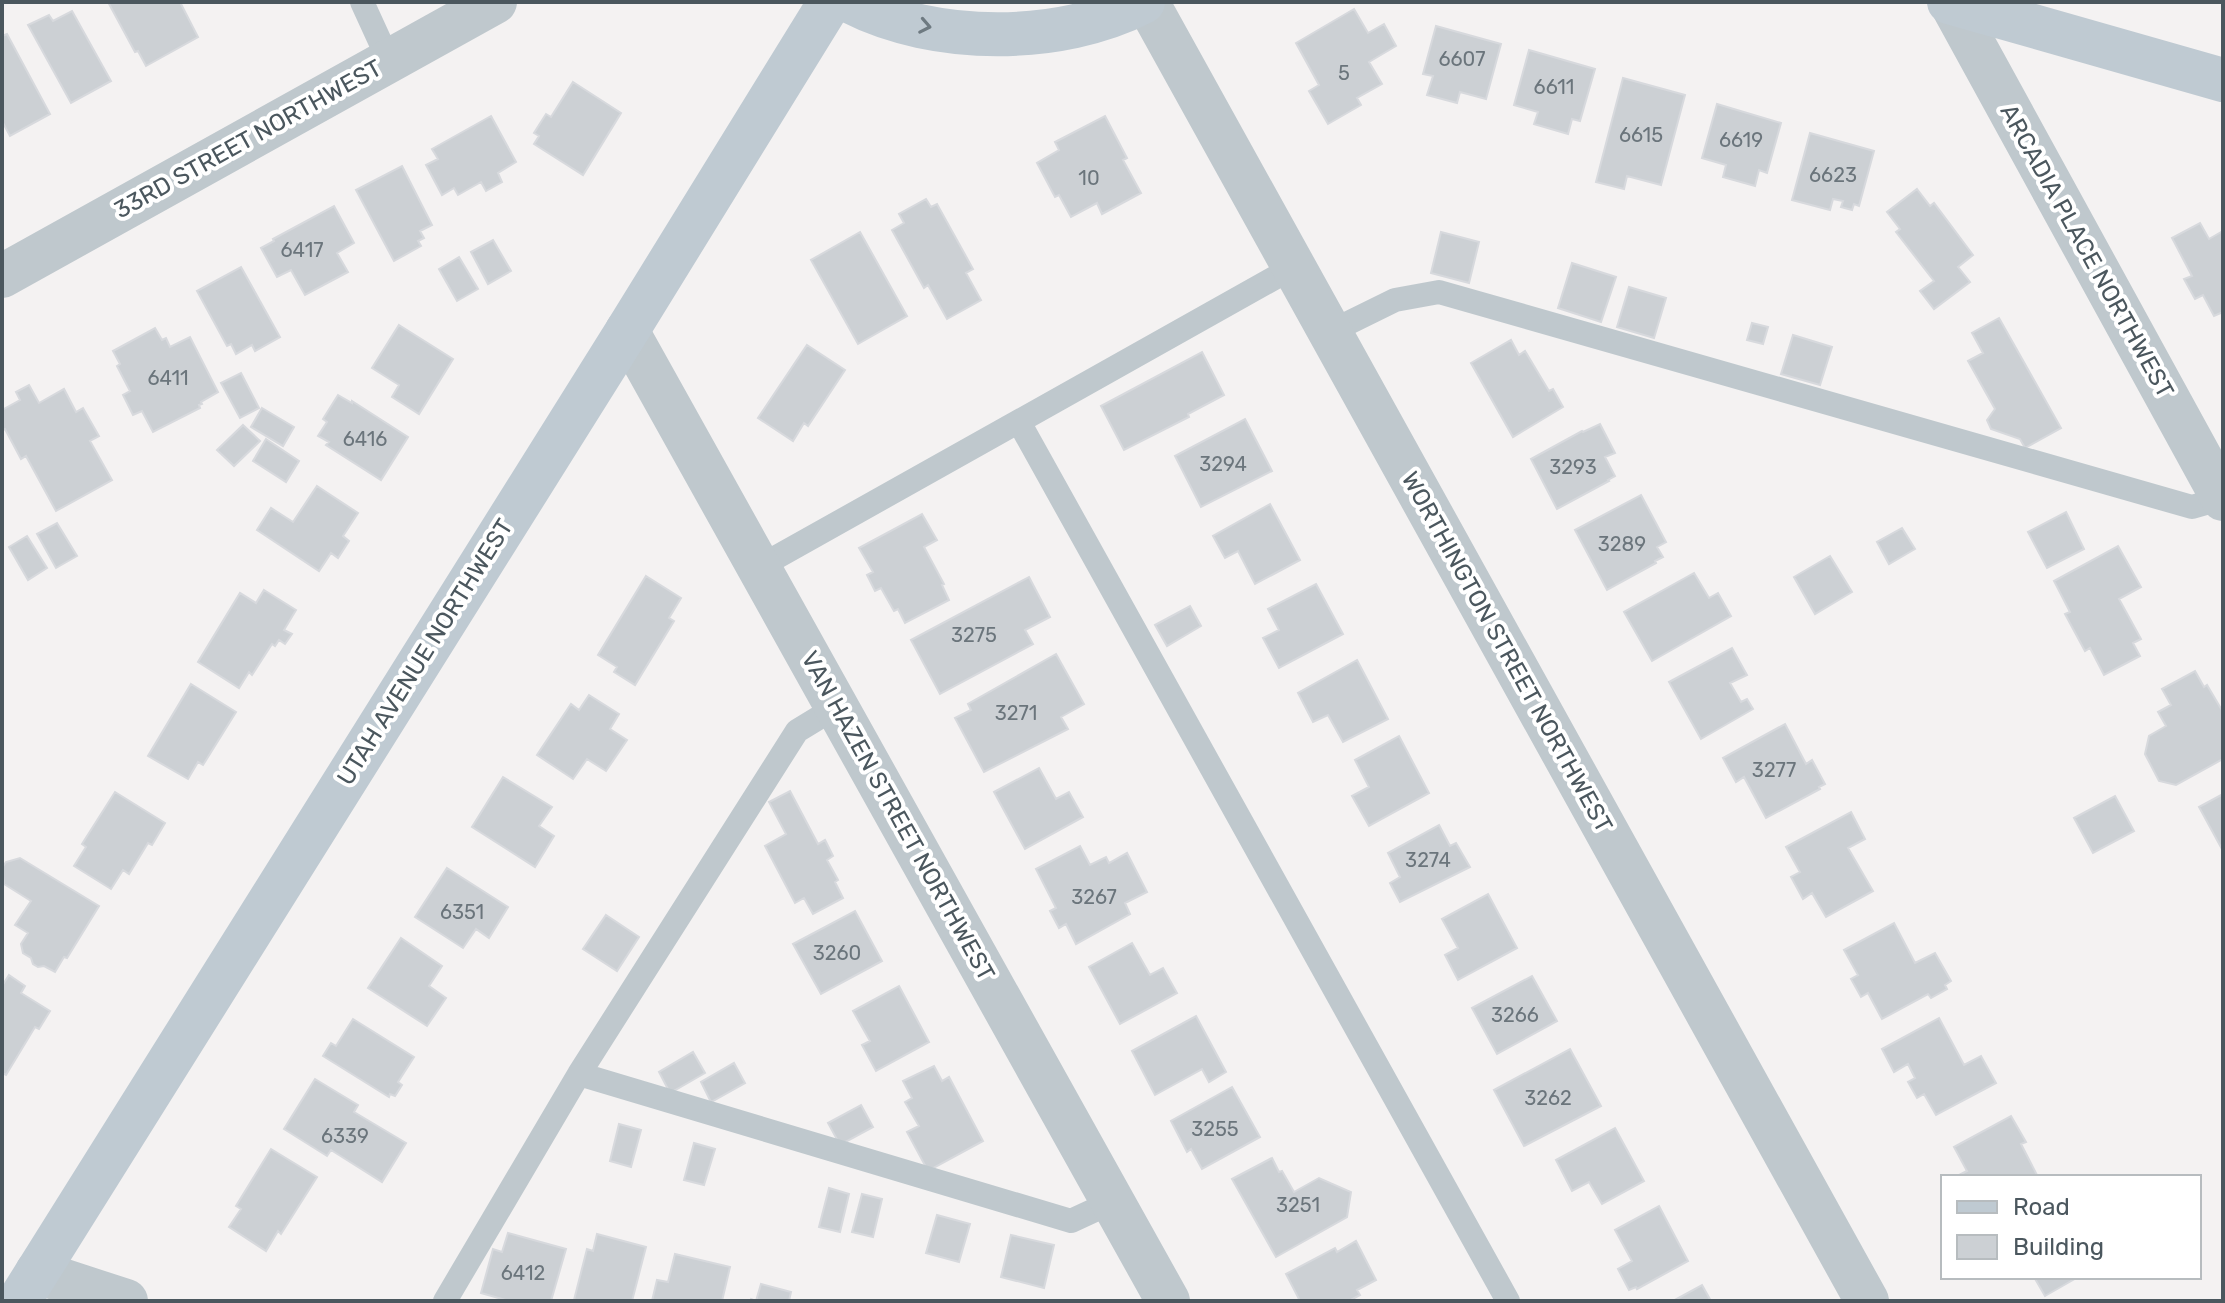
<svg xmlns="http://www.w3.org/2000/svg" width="2225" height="1303" viewBox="0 0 2225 1303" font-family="Rubik,sans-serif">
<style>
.building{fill:#ccd0d4;stroke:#d7d9dd;stroke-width:2}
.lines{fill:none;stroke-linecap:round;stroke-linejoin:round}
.lane{stroke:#bfc8cd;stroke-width:24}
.street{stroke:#bfc8cd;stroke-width:44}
.secondary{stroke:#bfcad2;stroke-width:44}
.oneway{stroke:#6e7a81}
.labels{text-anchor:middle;stroke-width:8;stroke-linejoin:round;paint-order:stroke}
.number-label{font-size:20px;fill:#6b757c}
.street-label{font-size:24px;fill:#4b575e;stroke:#fff}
</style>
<rect width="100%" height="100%" fill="#f4f2f2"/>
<path class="building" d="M108,2h72l18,35 -52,29 -8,-15 -3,1z
M1354,9l14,24 16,-9 12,22 -27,16 13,22 -25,14 4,7 -33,19 -19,-33 10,-6 -23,-42z
M72,11l39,70 -40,22 -43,-78 21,-10 4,6z
M1436,26l65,18 -15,55 -26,-7 -3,11 -30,-8 6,-19 -10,-2z
M7,34l43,80 -40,22 -8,-15v-85z
M1529,50l66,19 -15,52 -8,-2 -4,15 -34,-10 4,-12 -24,-7z
M1623,78l62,17 -24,90 -34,-9 -3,13 -28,-7z
M573,82l48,31 -38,62 -49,-31 5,-8 -5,-3 12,-19 5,3z
M1717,104l64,19 -14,50 -8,-3 -4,16 -32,-9 3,-12 -24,-7z
M491,116l25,46 -18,11 4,9 -16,9 -5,-9 -23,13 -4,-7 -12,7 -16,-30 12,-6 -6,-10z
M1105,116l22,42 -4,2 18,33 -39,21 -5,-11 -26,14 -12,-22 -4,2 -18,-34 22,-13 -4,-8z
M1810,133l64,18 -15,55 -5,-2 -2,6 -11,-3 2,-6 -10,-2 -3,11 -38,-10z
M402,166l30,59 -12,6 4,7 -6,3 3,5 -27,15 -38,-71z
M1917,189l13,17 4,-3 39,52 -15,12 12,15 -36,27 -14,-18 14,-10 -38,-49 4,-3 -13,-17z
M926,199l5,8 6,-3 36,65 -7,4 15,27 -34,19 -19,-34 -4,3 -32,-58 12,-7 -5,-9z
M334,206l20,37 -17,10 11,19 -43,23 -14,-25 -14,7 -16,-29 13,-7 -1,-2z
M2200,223l9,16 14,-8v81l-9,4 -11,-21 -8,4 -11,-20 8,-3 -20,-38z
M860,232l47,84 -49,28 -47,-84z
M1441,232l38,10 -10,41 -38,-10z
M493,240l18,31 -23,13 -17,-32z
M459,257l19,32 -21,12 -18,-32z
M1572,263l44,14 -15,45 -43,-14z
M241,267l39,70 -25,14 -3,-6 -16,9 -5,-10 -4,2 -30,-55z
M1629,287l37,11 -12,40 -37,-11z
M1999,318l62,110 -36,20 -5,-9 -29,-10 -4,-9 8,-11 -27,-48 15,-8 -11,-20z
M1752,323l16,4 -5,17 -16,-4z
M399,325l54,34 -34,55 -27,-17 7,-12 -27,-17z
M155,328l7,12 4,-2 4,9 20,-10 28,55 -17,10 1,2 -3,1 1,3 -47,24 -11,-21 -9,4 -10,-20 7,-4 -13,-25 3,-2 -7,-13z
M1793,335l39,12 -12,38 -39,-11z
M1511,340l8,15 6,-4 24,40 4,-2 10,18 -50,30 -42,-74z
M807,345l38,25 -37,56 -4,-3 -11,18 -35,-23z
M1202,352l22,43 -36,19 1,3 -65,33 -23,-44z
M241,373l18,35 -19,10 -19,-35z
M29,385l10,18 25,-14 12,23 7,-4 16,28 -9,5 22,39 -56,31 -30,-55 -5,3 -16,-30 -3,1v-20l18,-10 -4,-8z
M338,395l14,8v-2l56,36 -27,43 -55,-35 3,-3 -11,-6 9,-14 -4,-3z
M262,408l32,19 -11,19 -32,-19z
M1245,419l27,52 -71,36 -26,-51z
M1600,424l15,29 -10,4 10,19 -7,4 1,1 -52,28 -26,-50 51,-28 1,1z
M243,425l17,16 -26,25 -17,-16z
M266,439l33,22 -13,21 -33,-21z
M317,486l41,27 -15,23 6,5 -11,17 -7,-5 -12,18 -62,-41 14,-22 22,14z
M1641,495l25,47 -9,5 6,10 -8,4 1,2 -49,27 -32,-60z
M1270,504l30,56 -45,24 -17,-33 -13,7 -12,-22z
M2066,512l18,37 -37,19 -19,-36z
M922,514l15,26 -13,7 20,37 -2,1 7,15 -44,23 -7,-14 -4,2 -13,-23 -6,3 -8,-16 6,-3 -14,-24z
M57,523l20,33 -21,12 -19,-34z
M1902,528l13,21 -26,15 -12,-22z
M27,536l20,32 -19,12 -19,-33z
M2118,546l23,41 -22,12 22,40 -8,4 7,13 -36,19 -14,-27 -5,3 -20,-37 5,-2 -16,-31z
M1830,556l22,36 -37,22 -21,-37z
M1694,573l15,25 9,-5 13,23 -79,45 -28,-49z
M646,576l35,22 -12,20 5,3 -39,64 -21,-13 3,-5 -19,-12z
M1029,577l21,40 -25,13 8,14 -93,50 -29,-54z
M1316,584l27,50 -64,34 -16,-30 16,-8 -11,-21z
M264,590l32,20 -12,20 8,4 -7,10 -6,-4 -4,6 -3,-2 -20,31 -3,-3 -10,16 -41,-26 42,-69 16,10z
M1190,606l11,20 -34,20 -12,-21z
M1732,648l15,27 -17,8 11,19 6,-3 6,10 -52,30 -32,-57z
M1056,654l28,50 -23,13 7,12 -84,43 -29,-54 16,-8 -3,-6z
M1357,660l31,59 -45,23 -15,-27 -15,7 -15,-29z
M2195,671l9,16 3,-2 16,27v47l-47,26 -17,-4 -14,-27 4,-18 17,-10 -8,-14 13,-7 -9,-16z
M191,684l45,28 -33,53 -5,-3 -10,17 -40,-23z
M589,695l30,19 -9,15 17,11 -21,31 -19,-12 -14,20 -36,-24 34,-51 8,6z
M1785,724l21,40 6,-4 13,24 -6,3 1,2 -54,29 -22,-41 -8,5 -13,-24z
M1399,736l30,57 -60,33 -17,-30 17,-9 -14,-27z
M1039,768l17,31 13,-7 14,25 -58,32 -31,-57z
M503,777l49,30 -13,19 15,10 -19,31 -63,-40z
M790,791l28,53 7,-4 8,16 -6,4 11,20 -3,2 8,16 -30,16 -9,-16 -9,5 -30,-57 21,-12 -17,-32z
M115,792l50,31 -13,22 -4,-2 -19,31 -6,-4 -12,19 -37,-23 12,-19 -4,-3z
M2223,794v57l-24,-44z
M2115,796l19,35 -41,22 -19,-35z
M1851,812l14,27 -17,9 25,43 -47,26 -14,-24 -9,6 -12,-22 9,-5 -14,-25z
M1439,825l11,21 6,-3 14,24 -70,35 -10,-19 10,-6 -12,-24z
M1080,846l10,19 16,-8 3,6 18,-10 20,39 -22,11 5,11 -54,30 -10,-20 -7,4 -9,-17 6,-3 -20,-39z
M20,858l79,48 -32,52 -3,-1 -9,15 -11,-6 -6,1 -5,-3 -2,-6 -8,-5 -2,-9 7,-11 -13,-8 16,-24 -27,-17 -2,-16 4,-6z
M447,868l61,39 -19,31 -13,-9 -13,19 -48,-31z
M1488,894l29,54 -59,32 -13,-25 13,-7 -16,-29z
M855,911l27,50 -61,33 -28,-50z
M606,915l33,22 -22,34 -34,-22z
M1894,923l21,40 20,-10 16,28 -6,4 2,4 -16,9 -3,-4 -46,25 -14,-26 -7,4 -10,-18 7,-4 -14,-25z
M401,938l41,28 -13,20 17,12 -19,28 -59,-38z
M1132,943l18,32 13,-7 14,25 -57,31 -31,-57z
M9,975l16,11 -4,7 29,18 -11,18 -4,-2 -29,48 -4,-2v-87z
M1532,976l25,45 -60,33 -25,-46z
M899,986l30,56 -53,29 -14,-26 8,-4 -17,-30z
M1196,1016l30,56 -17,10 -7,-13 -47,26 -23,-44z
M1939,1018l25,47 17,-9 15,27 -60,32 -12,-21 -7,4 -9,-16 7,-4 -7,-14 -14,8 -12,-23z
M353,1019l61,38 -16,25 4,3 -7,11 -5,-2 -1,3 -66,-41 8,-13 5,3z
M1570,1049l31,57 -77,40 -30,-56z
M693,1052l12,21 -35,20 -11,-21z
M734,1063l11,20 -34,19 -10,-20z
M934,1066l8,15 7,-4 34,64 -55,30 -21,-39 12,-6 -14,-24 7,-4 -9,-17z
M315,1079l43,26 -4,7 52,31 -24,39 -51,-32 -4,6 -43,-27z
M1232,1087l28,50 -58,32 -11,-20 -4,3 -16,-31z
M861,1105l12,22 -33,18 -12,-22z
M2011,1116l15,26 -5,2 17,33h-78l-1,-2 8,-4 -13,-24z
M619,1124l22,6 -10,37 -21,-6z
M1615,1128l29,53 -42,23 -13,-22 -17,9 -16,-31z
M694,1143l21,6 -11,36 -20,-5z
M271,1149l46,28 -36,57 -3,-3 -12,20 -37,-24 12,-18 -5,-3z
M1272,1158l7,14 3,-1 12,21 25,-14 32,14 -4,25 -71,40 -44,-78z
M829,1188l20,6 -9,38 -21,-5z
M862,1194l20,5 -9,38 -21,-5z
M1659,1206l29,55 -51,28 -1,-2 -7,3 -11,-21 14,-8 -17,-31z
M937,1215l33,9 -11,38 -33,-9z
M508,1233l58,16 -15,52h-42l-28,-8 12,-44 9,3z
M597,1234l49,13 -14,54 -58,-1 13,-51 6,2z
M1011,1235l43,10 -10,43 -43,-11z
M1356,1241l20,39 -19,10 3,5 -11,6h-49l-14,-27 49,-26 2,4z
M675,1254l55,13 -8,34h-70l5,-21 11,2z
M2034,1277h44l-33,19z
M761,1284l30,8 -2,9h-39l1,-2 5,2z
M1702,1285l9,16h-38z"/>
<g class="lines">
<path class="lane" d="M362,2l27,59
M1330,332l65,-32 44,-8 753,215 31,-9
M1019,422l489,879
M759,567l535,-300
M579,1074l492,147 41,-19
M445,1301l134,-227 218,-343 41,-25"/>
<path class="street" d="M1147,2l720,1299
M1951,3l272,496
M2,276l493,-274
M627,331l541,970
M37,1272l89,29"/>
<path class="secondary" d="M851,2c84,43 209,43 292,0
M1949,2l274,78
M19,1301l608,-970 203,-329"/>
</g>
<defs><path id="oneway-chevron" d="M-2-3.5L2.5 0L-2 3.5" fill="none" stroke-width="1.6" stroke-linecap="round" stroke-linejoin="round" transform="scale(2)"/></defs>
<use class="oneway" href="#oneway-chevron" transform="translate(925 26) rotate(11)"/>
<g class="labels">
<g class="number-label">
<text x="1462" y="66">6607</text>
<text x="1344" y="80">5</text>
<text x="1554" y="94">6611</text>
<text x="1641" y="142">6615</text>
<text x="1741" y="147">6619</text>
<text x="1833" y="182">6623</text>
<text x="1089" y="185">10</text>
<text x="302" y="257">6417</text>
<text x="168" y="385">6411</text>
<text x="365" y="446">6416</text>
<text x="1223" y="471">3294</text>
<text x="1573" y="474">3293</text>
<text x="1622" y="551">3289</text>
<text x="974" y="642">3275</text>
<text x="1016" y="720">3271</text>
<text x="1774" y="777">3277</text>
<text x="1428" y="867">3274</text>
<text x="1094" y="904">3267</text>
<text x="462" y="919">6351</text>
<text x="837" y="960">3260</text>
<text x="1515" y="1022">3266</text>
<text x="1548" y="1105">3262</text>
<text x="1215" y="1136">3255</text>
<text x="345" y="1143">6339</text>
<text x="1298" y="1212">3251</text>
<text x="523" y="1280">6412</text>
</g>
<g class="street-label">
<text transform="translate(248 139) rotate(-29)" y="8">33RD STREET NORTHWEST</text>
<text transform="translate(2087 251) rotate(61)" y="8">ARCADIA PLACE NORTHWEST</text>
<text transform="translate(425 652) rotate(-58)" y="8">UTAH AVENUE NORTHWEST</text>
<text transform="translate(1507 652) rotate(61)" y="8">WORTHINGTON STREET NORTHWEST</text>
<text transform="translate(898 816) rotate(61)" y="8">VAN HAZEN STREET NORTHWEST</text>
</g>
</g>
<rect width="2225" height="1303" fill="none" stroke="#4b575e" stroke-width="8"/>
<rect x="1941" y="1175" width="260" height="104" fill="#ffffff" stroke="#b7bcbf" stroke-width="2"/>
<rect x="1957" y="1201" width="40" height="12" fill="#bfcad2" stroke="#b7bcbf" stroke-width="2"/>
<text x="2013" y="1215" font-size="24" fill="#4b575e">Road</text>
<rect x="1957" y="1235" width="40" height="24" fill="#ccd0d4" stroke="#b7bcbf" stroke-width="2"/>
<text x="2013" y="1255" font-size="24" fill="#4b575e">Building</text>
</svg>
